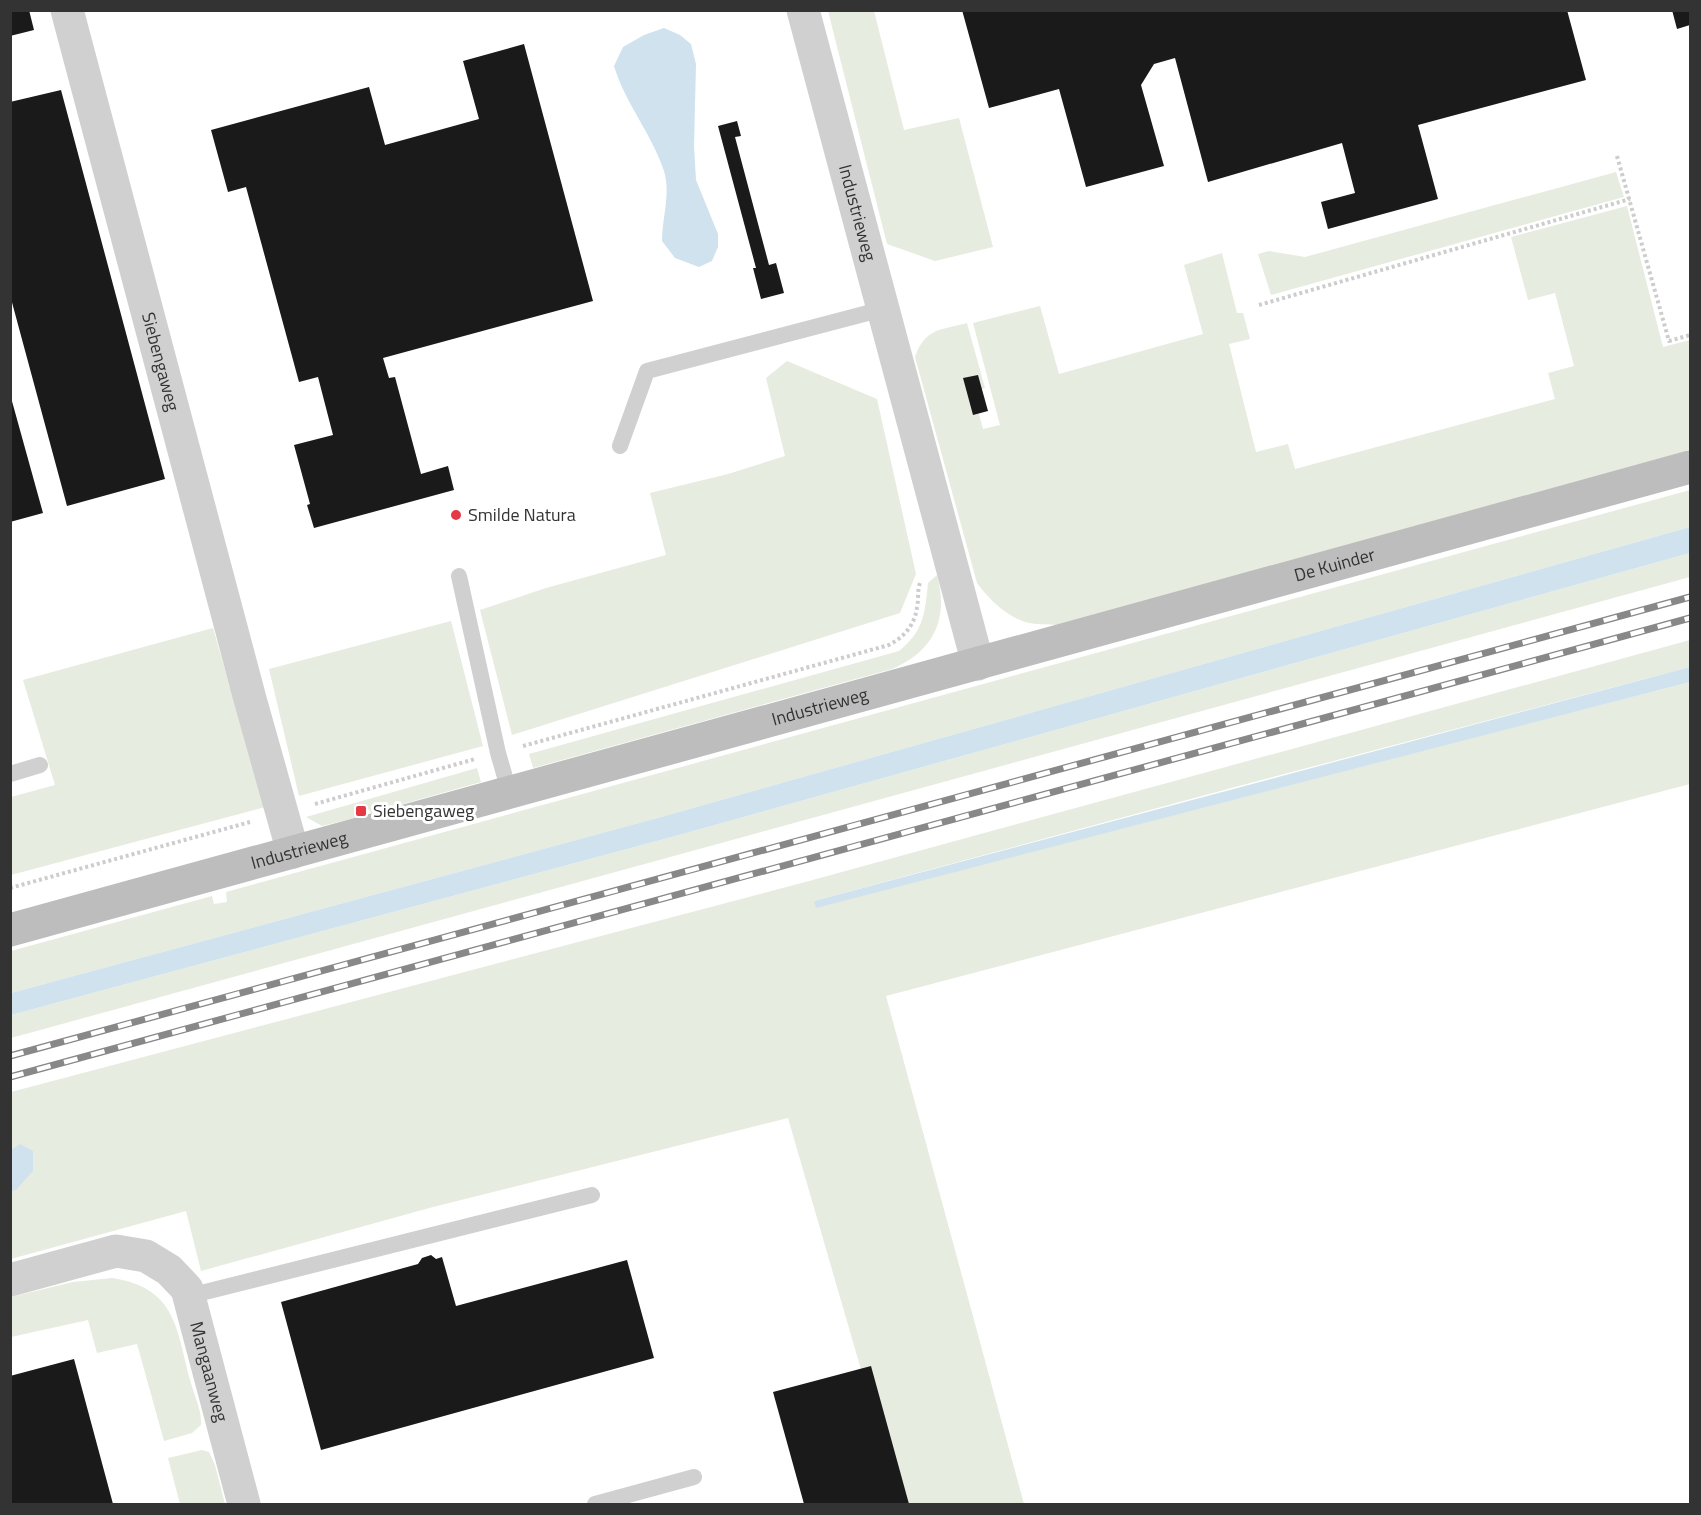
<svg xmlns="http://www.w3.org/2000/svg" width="1701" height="1515" viewBox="0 0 1701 1515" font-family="'Titillium Web',sans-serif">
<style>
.green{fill:#e6ecdf}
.water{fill:#cfe2ee}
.building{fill:#1a1a1a}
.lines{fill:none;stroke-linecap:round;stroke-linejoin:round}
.path{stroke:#cdcdcd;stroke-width:4;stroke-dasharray:3 3;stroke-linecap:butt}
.service{stroke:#d0d0d0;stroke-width:16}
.minor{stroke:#d0d0d0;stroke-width:33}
.secondary{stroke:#bdbdbd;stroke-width:33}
.rail-casing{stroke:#888;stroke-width:7}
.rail{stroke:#fff;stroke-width:4.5;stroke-dasharray:14;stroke-linecap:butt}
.poi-dot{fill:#e63946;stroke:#fff;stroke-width:2}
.labels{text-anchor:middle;stroke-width:6;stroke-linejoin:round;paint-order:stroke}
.street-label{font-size:18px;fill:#333;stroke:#fff}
.poi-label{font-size:18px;fill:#333;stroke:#fff;text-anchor:start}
</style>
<rect width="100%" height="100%" fill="#fff"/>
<path class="green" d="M828,11h46l30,119 55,-12 34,129 -58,14 -48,-17z
M1616,172l8,25 -353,98 -13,-41 11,-3 36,6z
M1627,206l36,141 27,-7v110l-632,175c-10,-1 -23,0 -33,-3 -19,-6 -37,-24 -48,-39l-62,-226c10,-29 26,-27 52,-34l18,65 -12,4 10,37 17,-4 -27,-102 67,-17 19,68 144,-40 -19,-69 38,-12 15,60h6l7,26 -21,5 27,108 32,-8 7,25 260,-70 -7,-26 26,-7 -19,-73 -27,7 -17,-63z
M787,361l90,38 39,175 -16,39 -388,122 -32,-125 66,-22 120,-33 -16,-62 78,-19 57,-18 -19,-78z
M1690,490v37l-1029,290 -650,176v-42l201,-55 2,8 13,-2 -1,-10z
M1690,553v24l-1679,461v-23l657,-177z
M937,575c12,44 -3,76 -45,94l-359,99 -4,-14 370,-103c25,-20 26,-38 29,-68z
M451,621l32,125 -184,50 -30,-127z
M213,628l52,179 -254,68v-78l44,-12 -32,-105z
M1690,640v27l-455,120 -421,114 3,6 873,-225v102l-804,212 138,508h-124l-112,-386 -355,89 -232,64 -15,-60 -175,48v-167l798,-211z
M477,768l4,14 -110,31 -4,-6 -13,5 1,6 -33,8 -16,-9z
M112,1278c64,10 64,49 78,102 4,15 12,30 11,45l-9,8 -28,8 -27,-97 -40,9 -9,-33 -77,17v-40l62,-15z
M202,1450l7,2 6,13 10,39h-45l-12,-46z"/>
<path class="water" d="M664,28l16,7 11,9 5,20 -2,82 2,34 22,54v13l-6,14 -13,6 -24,-9 -13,-17c0,-23 9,-48 2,-70 -12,-37 -39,-68 -50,-105l9,-19 21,-12z
M1690,527v26l-1022,285 -657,177v-22l650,-176z
M1690,667v15l-874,226 -2,-7z
M20,1144l13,7v20l-17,19 -5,1v-41z"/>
<path class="building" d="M10,10h19l5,20 -24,6z
M962,10h605l19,70 -168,45 20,74 -110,30 -7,-27 34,-9 -13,-50 -134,39 -33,-124 -21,6 -13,21 23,81 -78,21 -27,-98 -70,19z
M1672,10h18v15l-13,4z
M524,44l69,257 -210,57 6,20 6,-1 26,97 27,-8 6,24 -140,38 -7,-23 3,-1 -16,-59 39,-10 -15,-58 -19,5 -53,-195 -18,5 -17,-62 158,-43 16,58 94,-26 -16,-58z
M61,90l104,389 -98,27 -57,-211v-193z
M737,121l4,15 -6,1 34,128 7,-2 8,30 -23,6 -8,-31h3l-38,-142z
M978,375l10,36 -15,4 -10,-37z
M10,394l33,119 -33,9z
M431,1255l5,4 6,-2 14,49 171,-46 27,98 -333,92 -40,-148 137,-38 4,-6z
M74,1359l39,145h-103v-128z
M871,1366l38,138h-105l-31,-112z"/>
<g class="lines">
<path class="path" d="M1617,156l52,185 21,-6
M1259,305l371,-106
M523,746l366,-101c15,-8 26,-20 28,-38 2,-9 0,-16 3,-24
M315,804l160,-45
M10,888l240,-66"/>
<path class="service" d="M620,446l27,-75 236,-62
M459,576l39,177 11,38
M10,774l30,-9
M189,1296l403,-101
M595,1504l99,-27"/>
<g class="minor">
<path id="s1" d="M67,10l183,689 43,153"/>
<path id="s2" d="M803,10l175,654"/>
<path id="s3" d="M10,1280l106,-29 30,5 23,14 18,19 57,215"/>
</g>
<path class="secondary" id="s4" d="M10,930l1680,-463"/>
<g class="rail-casing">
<path id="rail" d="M10,1056l1680,-459
M10,1077l1680,-459"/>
</g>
<use href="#rail" class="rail"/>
</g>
<g class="poi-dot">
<circle cx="456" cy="515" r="6"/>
<rect x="355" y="805" width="12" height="12" rx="3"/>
</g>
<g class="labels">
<g class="street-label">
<text dy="6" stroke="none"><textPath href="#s2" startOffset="210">Industrieweg</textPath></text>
<text dy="6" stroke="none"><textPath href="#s1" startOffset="364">Siebengaweg</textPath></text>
<text dy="6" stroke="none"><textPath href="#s4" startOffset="1374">De Kuinder</textPath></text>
<text dy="6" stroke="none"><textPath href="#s4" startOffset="840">Industrieweg</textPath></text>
<text dy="6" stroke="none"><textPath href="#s4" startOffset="300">Industrieweg</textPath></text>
<text dy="6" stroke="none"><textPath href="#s3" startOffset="279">Mangaanweg</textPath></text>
</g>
<g class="poi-label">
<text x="468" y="521">Smilde Natura</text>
<text x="373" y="817">Siebengaweg</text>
</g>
</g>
<rect width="1701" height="1515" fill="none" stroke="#333333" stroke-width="24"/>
</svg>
